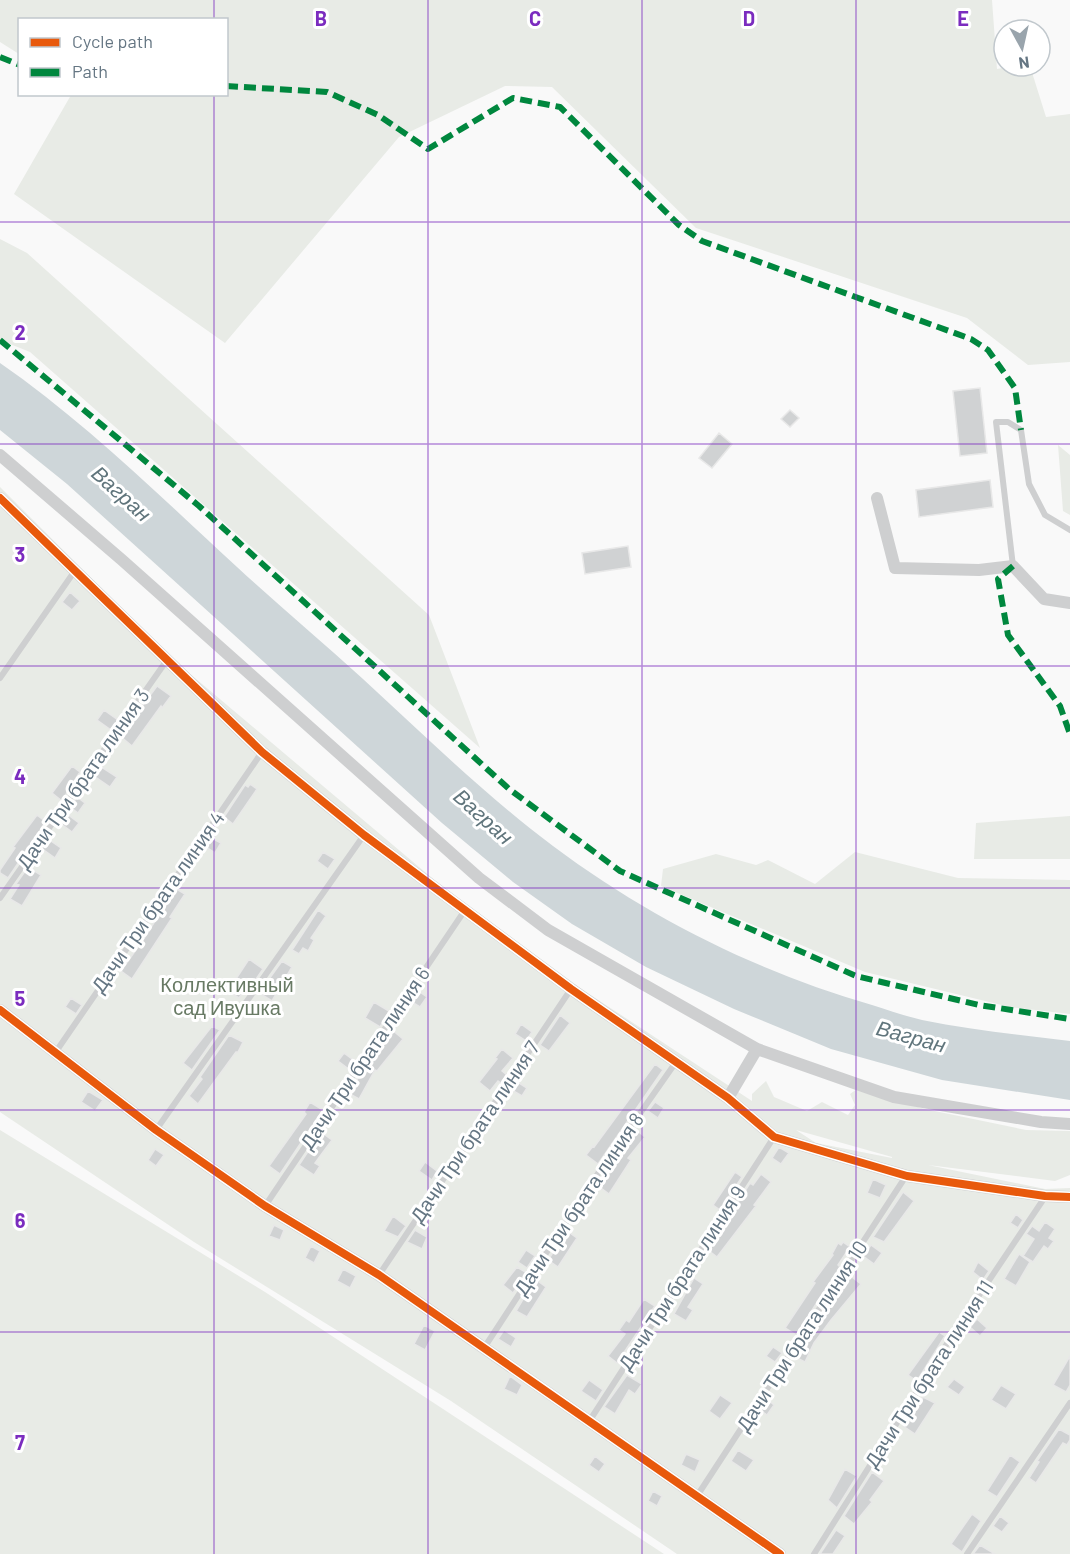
<svg xmlns="http://www.w3.org/2000/svg" width="1070" height="1554" viewBox="0 0 1070 1554" font-family="Barlow,sans-serif">
<style>
.green{fill:#e8ebe6;fill-rule:evenodd}
.water{fill:#ced6d9}
.building{fill:#d0d2d3;stroke:#e8e8e8;stroke-width:1.5}
.lines{fill:none;stroke-linecap:round;stroke-linejoin:round}
.service{stroke:#cecfd0;stroke-width:6}
.minor{stroke:#cecfd0;stroke-width:12}
.quiet{stroke:#00873e;stroke-width:6;stroke-dasharray:12 6;stroke-linecap:butt}
.cycleway-casing{stroke:#fff;stroke-width:11}
.cycleway{stroke:#e8590c;stroke-width:8}
.grid{fill:none;stroke:#7b2cbf;stroke-width:1.5;stroke-opacity:0.55}
.labels{text-anchor:middle;stroke-width:6;stroke-linejoin:round;paint-order:stroke}
.street-label{font-size:20px;fill:#657683;stroke:#fff}
.park-label{font-size:20px;fill:#687a64;stroke:#fff}
.water-label{font-size:21px;font-style:italic;fill:#60757c;stroke:#fff}
.grid-label{font-size:20px;text-anchor:middle;font-weight:bold;fill:#7b2cbf;stroke:#fff;stroke-width:6;stroke-linejoin:round;paint-order:stroke}
</style>
<rect width="100%" height="100%" fill="#f9f9f9"/>
<path class="green" d="M0,0h992l5,69 16,-3h17l16,51 24,-3v248l-42,3 -61,-47 -271,-90 -144,-141 -47,-1 -106,51 -174,206 -211,-149 57,-99 155,-1v-74h-206l-1,34 -19,-12z
M0,239l27,14 402,362 51,133 -450,-396 -30,-12z
M1058,445l12,10v60l-7,-4z
M0,487l170,170 268,226 145,107 169,111v-7l14,-13 8,16 33,14 15,-9 26,13 7,-10 -5,-11 7,-5 68,20 101,21 44,1v44l-15,6 -127,-16 117,24 25,-1v366h-393l-226,-153 -257,-159 -194,-130zM796,1130l96,27v1l-76,-15z
M1070,816v43h-96l2,-36z
M855,852l103,26 112,2v134l-60,-7 -145,-35 -204,-86 2,-17 53,-15 40,11 12,-5 47,24z
M0,1130l265,162 399,262h-664z"/>
<path class="water" d="M0,363c84,58 162,135 237,204 41,38 84,74 126,112 62,57 123,117 190,167 96,72 205,126 319,159 16,5 33,11 50,15 48,10 99,15 148,21v59l-128,-20 -111,-31 -97,-40 -88,-42 -74,-43 -59,-42 -71,-59 -375,-339 -67,-54z"/>
<path class="building" d="M980,388l7,65 -27,3 -7,-65z
M790,410l9,8 -9,9 -9,-8z
M719,433l13,11 -20,24 -13,-10z
M990,480l3,27 -74,10 -3,-27z
M628,546l3,21 -46,7 -3,-21z
M70,592l10,9 -8,9 -10,-8z
M157,686l14,10 -9,12 -1,-2 -29,40 -12,-10z
M104,710l14,10 -7,10 -14,-10z
M72,766l8,6 -18,29 -10,-8z
M100,766l17,11 -7,10 -16,-11z
M250,784l7,5 -24,35 -9,-7 21,-32 3,2z
M77,797l8,6 -7,10 -8,-6z
M67,814l12,9 -7,9 -12,-9z
M37,815l9,7 -38,56 -8,-5v-3l15,-22 -2,-1z
M210,837l11,6 -6,10 -11,-7z
M48,839l13,9 -6,10 -14,-10z
M323,852l12,7 -7,10 -11,-8z
M28,867l13,8 -19,31 -12,-7 9,-14 -3,-1z
M175,888l10,6 -15,23 2,1 -40,61 -11,-8 26,-37z
M318,910l8,6 -15,22 3,2 -6,11 -5,-3 -4,6 -7,-4z
M249,959l14,10 -13,19 -3,-2 -8,12 -11,-7z
M282,961l10,6 -20,34 -13,-8z
M417,990l10,7 -7,10 -10,-6z
M71,998l11,7 -6,9 -11,-7z
M374,1002l15,9 -9,16 -15,-9z
M560,1015l10,8 -21,28 -9,-6z
M521,1024l11,8 -6,9 -11,-7z
M212,1026l8,4 -28,40 -9,-7z
M391,1029l12,10 -26,32 -2,-1 -16,29 -11,-6z
M229,1035l14,7 -5,10h-2l-38,52 -9,-8 13,-17 -2,-2z
M502,1049l11,9 -11,13 5,4 -6,8 -3,-2 -8,10 -11,-9 18,-23 -2,-1z
M344,1053l12,9 -6,8 -12,-9z
M655,1064l8,6 -65,94 -12,-9 7,-9 1,1z
M516,1081l11,7 -5,8 -12,-7z
M88,1091l15,9 -8,11 -14,-9z
M310,1102l13,8 -43,64 -11,-8 37,-52 -2,-2z
M655,1102l9,6 -6,10 -10,-7z
M635,1129l10,8 -17,21 3,2 -22,34 -12,-9z
M321,1132l11,8 -17,23 5,3 -6,9 -15,-10z
M779,1147l10,6 -8,11 -9,-6z
M155,1149l9,6 -8,11 -8,-6z
M425,1162l12,9 -5,9 -13,-9z
M735,1172l7,5 -22,33 -7,-5z
M761,1174l10,8 -17,23 2,1 -39,51 -9,-7 13,-16 -2,-2 12,-14 -2,-2 21,-33 3,2z
M873,1179l13,6 -6,13 -13,-5z
M903,1192l11,9 -30,41 -11,-5z
M1016,1214l7,6 -5,8 -8,-5z
M393,1216l13,10 -8,11 -14,-6z
M1045,1222l10,7 -6,9 5,3 -6,8 -4,-3 -11,16 -10,-6 11,-17 -8,-5 6,-8 7,5z
M274,1225l10,5 -4,10 -11,-4z
M415,1230l12,7 -5,12 -15,-7z
M567,1231l10,7 -19,29 -10,-7z
M843,1242l7,5 -12,18 2,2 -44,68 -11,-7 30,-45 -2,-1 20,-27 -1,-1 6,-11 3,2z
M871,1245l11,8 -8,11 -11,-8z
M311,1246l9,5 -6,12 -9,-5z
M526,1250l9,6 -8,12 -9,-6z
M1019,1254l11,8 -14,24 -12,-7z
M978,1262l11,9 -6,9 -10,-8z
M517,1267l10,6 -14,20 -10,-8z
M343,1269l13,7 -6,12 -13,-7z
M848,1274l13,10 -30,36 -17,23 -9,19 -10,-5z
M694,1278l9,6 -15,23 5,3 -7,11 -12,-7z
M535,1279l11,8 -19,30 -11,-6z
M644,1299l11,7 -38,57 -9,-7 17,-22 -6,-4 7,-10 3,2z
M977,1319l10,9 -7,8 -10,-9z
M424,1325l11,6 -10,19 -11,-6z
M504,1330l12,8 -5,9 -13,-8z
M939,1332l6,4 -28,45 -9,-6z
M773,1347l9,6 -7,9 -9,-6z
M1070,1356v29l-4,7 -13,-7z
M627,1375l15,9 -7,10 -6,-4 -14,24 -11,-7z
M510,1376l12,9 -5,10 -13,-6z
M954,1379l11,8 -6,8 -12,-8z
M589,1380l14,10 -7,11 -15,-10z
M1001,1385l15,9 -10,15 -15,-9z
M720,1395l12,8 -12,16 -11,-8z
M923,1397l12,6 -20,31 -12,-8 7,-10 1,1z
M767,1399l7,6 -7,10 -7,-5z
M1059,1429l11,6v5l-3,5 -4,-2 -27,40 -7,-5 10,-16 -2,-1z
M738,1450l16,10 -8,11 -15,-10z
M686,1454l14,6 -5,12 -14,-7z
M1010,1455l10,7 -23,35 -10,-6z
M595,1456l10,8 -6,8 -10,-7z
M845,1469l12,7 -20,32 -9,-8z
M872,1472l12,9 -14,19 2,2 -18,22 -10,-8z
M653,1491l9,5 -5,10 -9,-5z
M972,1514l9,7 -19,31 -11,-8z
M1000,1516l9,7 -7,9 -9,-6z
M836,1530l9,6 -12,18h-13z
M980,1545l15,9h-22z"/>
<g class="lines">
<path class="service" d="M1013,566l-17,-144h12l13,8 8,54 16,31 25,15
M0,678l74,-106
M0,898l167,-238
M55,1053l207,-301
M156,1130l208,-295
M265,1206l200,-296
M379,1275l192,-286
M484,1348l117,-179 75,-107
M590,1420l184,-283
M697,1496l209,-320
M814,1554l141,-223 90,-134
M967,1554l103,-151"/>
<path class="minor" d="M0,455l122,105 357,318 69,52 209,119 137,48 147,25 29,2
M0,498l262,254 102,83 207,154 157,109 46,39 133,39 138,20 25,1
M877,498l18,70 84,2 34,-4 31,33 26,4
M0,1010l156,120 109,76 114,69 401,279
M728,1098l29,-49"/>
<path class="quiet" d="M0,57l20,8
M226,86l101,6 51,23 50,34 85,-51 47,9 119,118 23,16 269,98 17,11 27,38 6,42
M0,340l199,166 310,283 111,82 236,105 123,29 91,14
M1013,566l-15,13 10,56 52,71 10,28"/>
<g class="cycleway-casing">
<path id="cycleway" d="M0,498l262,254 102,83 207,154 157,109 46,39 133,39 138,20 25,1
M0,1010l156,120 109,76 114,69 401,279"/>
</g>
<use href="#cycleway" class="cycleway"/>
</g>
<path class="grid" d="M214,0v20M428,0v1554M642,0v1554M856,0v1554M214,94v1460M0,222h1070M0,444h1070M0,666h1070M0,888h1070M0,1110h1070M0,1332h1070"/>
<g class="labels">
<g class="street-label">
<text transform="translate(83 779) rotate(-55)" y="7">Дачи Три брата линия 3</text>
<text transform="translate(158 902) rotate(-55)" y="7">Дачи Три брата линия 4</text>
<text transform="translate(365 1058) rotate(-56)" y="7">Дачи Три брата линия 6</text>
<text transform="translate(475 1132) rotate(-56)" y="7">Дачи Три брата линия 7</text>
<text transform="translate(579 1204) rotate(-56)" y="7">Дачи Три брата линия 8</text>
<text transform="translate(682 1278) rotate(-57)" y="7">Дачи Три брата линия 9</text>
<text transform="translate(802 1336) rotate(-57)" y="7">Дачи Три брата линия 10</text>
<text transform="translate(929 1374) rotate(-57)" y="7">Дачи Три брата линия 11</text>
</g>
<g class="park-label">
<text x="227" y="992">Коллективный<tspan x="227" dy="23">сад Ивушка</tspan></text>
</g>
<g class="water-label">
<text transform="translate(121 494) rotate(42)" y="7">Вагран</text>
<text transform="translate(483 817) rotate(42)" y="7">Вагран</text>
<text transform="translate(911 1037) rotate(15)" y="7">Вагран</text>
</g>
</g>
<g class="grid-label">
<text x="321" y="26">B</text>
<text x="535" y="26">C</text>
<text x="749" y="26">D</text>
<text x="963" y="26">E</text>
<text x="20" y="340">2</text>
<text x="20" y="562">3</text>
<text x="20" y="784">4</text>
<text x="20" y="1006">5</text>
<text x="20" y="1228">6</text>
<text x="20" y="1450">7</text>
</g>
<rect x="18" y="18" width="210" height="78" fill="#ffffff" stroke="#c1c8cd" stroke-width="1.5"/>
<rect x="30" y="38" width="30" height="9" fill="#e8590c" stroke="#c1c8cd" stroke-width="1.5"/>
<text x="72" y="48" font-size="18" fill="#657683">Cycle path</text>
<rect x="30" y="68" width="30" height="9" fill="#00873e" stroke="#c1c8cd" stroke-width="1.5"/>
<text x="72" y="78" font-size="18" fill="#657683">Path</text>
<g transform="translate(1022 48) rotate(172)"><circle r="28" fill="#ffffff" stroke="#c1c8cd" stroke-width="1.5"/>
<path d="M0-4.5L10 22L0 15L-10 22Z" fill="#99a4ac"/>
<text y="-9" font-size="16" font-weight="bold" text-anchor="middle" fill="#657683">N</text>
</g>
</svg>
